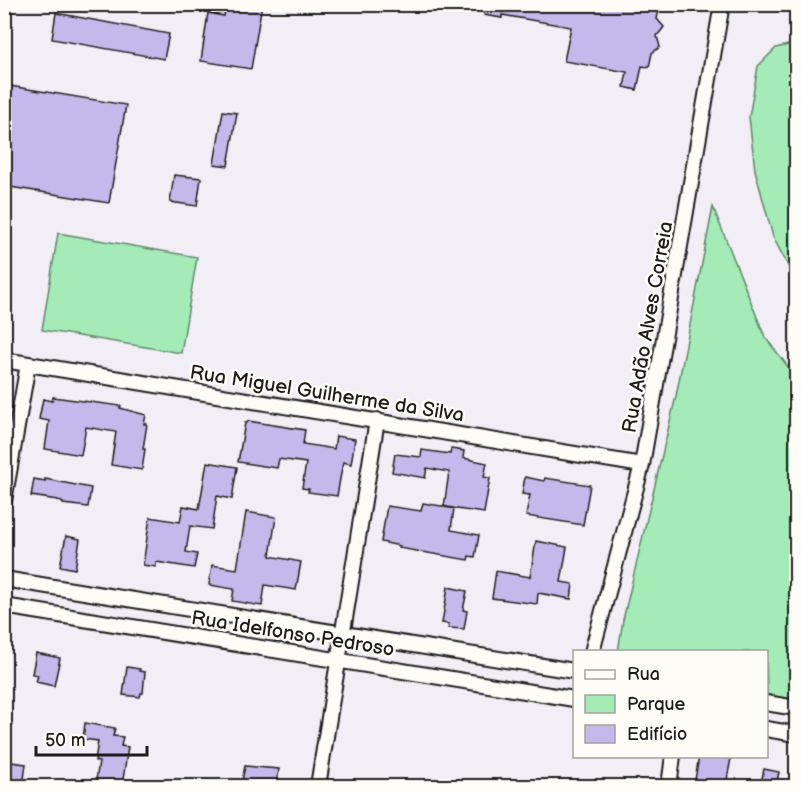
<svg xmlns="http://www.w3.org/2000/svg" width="801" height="791" viewBox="0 0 801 791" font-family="'Balsamiq Sans',sans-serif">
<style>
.green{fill:#a4ebb8;stroke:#60846a;stroke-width:1.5}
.building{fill:#c3b9eb;stroke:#1c1c1c;stroke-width:1.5}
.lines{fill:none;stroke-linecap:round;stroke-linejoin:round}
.minor-casing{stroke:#1c1c1c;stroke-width:18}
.minor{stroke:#fdfcf7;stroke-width:14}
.labels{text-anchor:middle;stroke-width:5;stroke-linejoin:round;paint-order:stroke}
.street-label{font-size:20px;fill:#1c1c1c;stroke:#fdfcf7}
</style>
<rect width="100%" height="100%" fill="#f1eff5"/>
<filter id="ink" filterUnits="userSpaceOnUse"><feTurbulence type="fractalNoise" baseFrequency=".0167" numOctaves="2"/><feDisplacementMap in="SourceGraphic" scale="12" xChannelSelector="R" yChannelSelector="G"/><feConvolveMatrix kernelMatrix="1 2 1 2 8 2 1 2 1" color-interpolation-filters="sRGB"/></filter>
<g filter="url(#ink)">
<path class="green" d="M796,43v238l-23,-44 -18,-67 -6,-53 9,-51 18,-18z
M713,207l52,130 31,40v326l-29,-4 -1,-47h-148l5,-32 53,-224z
M58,233l139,24 -16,96 -139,-23z"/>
<path class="building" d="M226,4h36l-11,65 -50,-8 7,-48 16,3z
M480,4h180l-3,15 7,8 -7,9 3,11 -8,6 -3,14 -7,-1 -5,24 -13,-3 3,-15 -63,-11 7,-34 -69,-12v3l-18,-3v-3l-5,-1z
M56,13l113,21 -5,25 -112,-20z
M4,85l122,20 -17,98 -105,-17z
M223,111l14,2 -9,53 -14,-2z
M174,175l27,3 -4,28 -27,-4z
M53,397l68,9 -1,2 26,7 -2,9h3l-4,25h2l-3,21 -31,-5 5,-33 -30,-5 -5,28 -36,-6 4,-28 -10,-2 4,-20 9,2z
M248,421l57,9 -2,14 31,5 2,-13 19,3 -4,25 -8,-2 -6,34 -29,-4 1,-3 -7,-1 4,-25 -27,-4 -2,9 -39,-6 7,-39h2z
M451,449l13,2 -1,7 24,5 -3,14 6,1 -6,35 -40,-6 5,-35 -22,-4 -2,10 -33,-6 3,-18 26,3 1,-7 28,4z
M207,462l30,5 -5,32 -15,-3 -5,33 -22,-3 -4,26 11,2 -3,14 -38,-6v5l-13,-2 7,-48 30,5 3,-16 16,3z
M525,477l19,4 1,-3 45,7 -7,40 -57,-9 4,-21 -8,-1z
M34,479l11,2v-2l46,9 -3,19 -25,-3v-1l-5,-3 -27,-4z
M423,503l31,5 -3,22 28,5 -4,22 -6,-1 -1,4 -69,-12 1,-2 -19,-4 6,-36 34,5z
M246,512l30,5 -6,39 31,6 -5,28 -31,-5 -3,21 -30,-5 2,-12 -25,-4 3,-20 25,4z
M66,536l14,3 -5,30 -15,-3z
M536,541l31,6 -6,35 12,2 -2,15 -33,-6 -1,11 -45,-6 4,-27 34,6z
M448,587l19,4 -4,19 4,1 -3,18 -16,-1 1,-4 -7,-1z
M36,653l24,5 -6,28 -18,-4 2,-7 -6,-1z
M127,667l13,2 -1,2 6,1 -2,21h-2l-1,4 -17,-2z
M85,723l30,5 -2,8 10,1 -2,9 7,1 -6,39h-27l4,-24 -4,-1 3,-20 -15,-2z
M699,756l32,2 -5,27 -10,-1v2h-22z
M4,761l22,3 -3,22h-19z
M245,766l34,3 -2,15h-4l-3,2h-29z
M764,769l15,3 -3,14 -15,-3z"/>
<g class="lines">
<g class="minor-casing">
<path id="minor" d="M4,360l638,105
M4,501l24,-137
M4,579l570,92
M4,606l570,93
M592,652l50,-187 80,-461
M766,703l30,5
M766,729l30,5
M318,786l59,-366
M669,786l4,-30"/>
</g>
<use href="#minor" class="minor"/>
</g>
</g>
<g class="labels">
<g class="street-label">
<text transform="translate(647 327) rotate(-80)" y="7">Rua Adão Alves Correia</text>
<text transform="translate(327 393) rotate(9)" y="7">Rua Miguel Guilherme da Silva</text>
<text transform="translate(293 633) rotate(9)" y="7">Rua Idelfonso Pedroso</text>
</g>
</g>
<rect width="801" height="791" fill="none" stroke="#fdfcf7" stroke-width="24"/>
<rect x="12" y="12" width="777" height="767" fill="none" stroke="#1c1c1c" stroke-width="2" filter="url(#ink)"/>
<rect x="573" y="650" width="195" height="108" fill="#fdfcf7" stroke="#a3a29f" stroke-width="1.5"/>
<rect x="585" y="670" width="30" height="9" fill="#fdfcf7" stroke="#a3a29f" stroke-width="1.5"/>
<text x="627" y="680" font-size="18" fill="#1c1c1c">Rua</text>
<rect x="585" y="695" width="30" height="18" fill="#a4ebb8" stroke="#a3a29f" stroke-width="1.5"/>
<text x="627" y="710" font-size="18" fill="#1c1c1c">Parque</text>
<rect x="585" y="725" width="30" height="18" fill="#c3b9eb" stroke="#a3a29f" stroke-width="1.5"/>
<text x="627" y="740" font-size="18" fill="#1c1c1c">Edifício</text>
<path d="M36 746v9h111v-9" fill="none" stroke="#1c1c1c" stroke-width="3"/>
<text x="45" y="746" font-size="18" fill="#1c1c1c" stroke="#fdfcf7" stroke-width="4.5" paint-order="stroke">50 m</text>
</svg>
